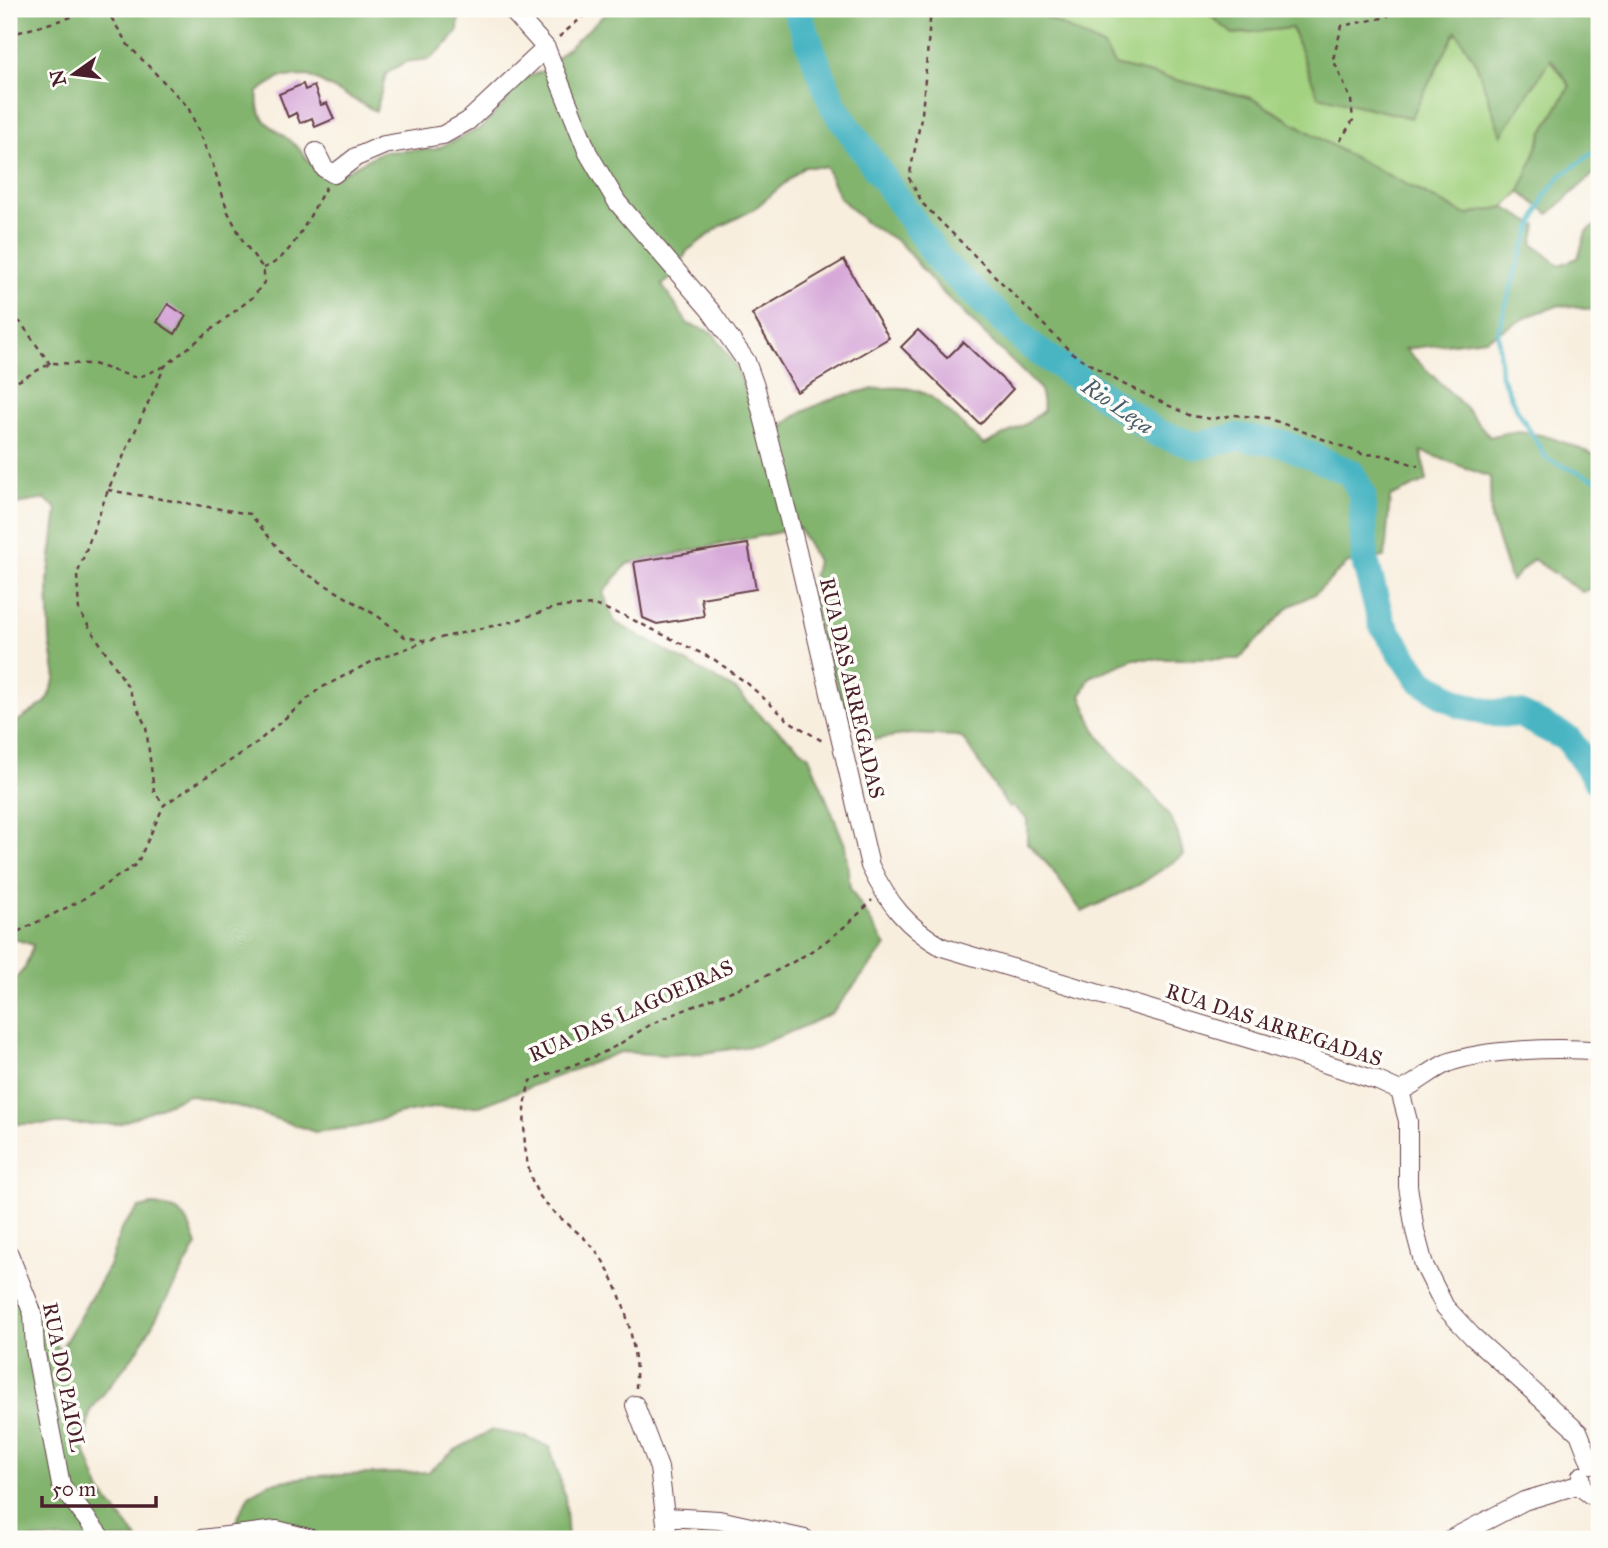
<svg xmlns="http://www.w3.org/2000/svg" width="1608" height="1548" viewBox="0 0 1608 1548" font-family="'IM FELL Great Primer',serif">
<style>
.green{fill:#a3d280;stroke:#767856;stroke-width:2}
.forest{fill:#82b46e;stroke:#666a4c;stroke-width:2;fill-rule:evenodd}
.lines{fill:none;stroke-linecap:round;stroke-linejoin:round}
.stream{stroke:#48b5c3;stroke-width:4.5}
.river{stroke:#48b5c3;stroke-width:28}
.building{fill:#d7a9d9}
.minor-casing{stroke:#643e46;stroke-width:20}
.path{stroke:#643e46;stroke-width:2.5;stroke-dasharray:5 5;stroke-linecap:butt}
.minor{stroke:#fff;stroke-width:18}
.labels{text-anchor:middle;stroke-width:7;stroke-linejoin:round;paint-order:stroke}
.street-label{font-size:21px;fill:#4a1f2b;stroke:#fdfcf7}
.water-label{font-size:23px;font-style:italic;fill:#495b68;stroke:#fdfcf7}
</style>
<rect width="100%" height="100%" fill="#fdfcf7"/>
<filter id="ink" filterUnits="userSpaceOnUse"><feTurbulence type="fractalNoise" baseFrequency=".0143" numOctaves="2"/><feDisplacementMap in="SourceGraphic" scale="14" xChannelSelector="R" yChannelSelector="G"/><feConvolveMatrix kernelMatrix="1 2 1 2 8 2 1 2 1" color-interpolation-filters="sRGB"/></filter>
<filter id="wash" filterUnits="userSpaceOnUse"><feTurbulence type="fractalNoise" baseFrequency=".00686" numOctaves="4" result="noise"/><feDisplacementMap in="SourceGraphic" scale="28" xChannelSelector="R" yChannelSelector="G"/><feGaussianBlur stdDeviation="1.57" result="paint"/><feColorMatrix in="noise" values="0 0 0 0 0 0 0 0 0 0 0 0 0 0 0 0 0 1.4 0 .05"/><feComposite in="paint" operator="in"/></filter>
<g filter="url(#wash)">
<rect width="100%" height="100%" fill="#f8eede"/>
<path class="green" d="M1039,9h164l30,25 59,-6 26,67 138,-64 20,32 25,71 49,-75 20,27 -27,46 -23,60 -16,15 -38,8 -119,-61 -96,-56 -137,-33 -10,-18 -63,-32z"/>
<path class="forest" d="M9,9h450l-1,21 -7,10 -21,19 -25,3 -19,12 -10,37 -67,-35 -29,1 -22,15c-4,35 21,35 40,56 8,8 14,18 21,27l24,-2 38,-21 55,-3 45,-21 25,-26 11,-21 26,-10 62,-57 11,-5h423l2,6 63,32 10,18 137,33 96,56 119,61 38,-8 33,19 -4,18 26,21 19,-7 8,-26 13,-9v88l-39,-6 -29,10 -45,24 -81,10 59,57 26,31c37,-14 74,5 109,20v129l-17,6 -49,-33 -22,22 -20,-62 -1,-42 -69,-26 6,30 -37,16 -5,60 -37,6 -33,31 -25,12 -51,53h-105l-44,18 -9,19c6,12 10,29 18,40 30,45 75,60 84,119l-44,30 -57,27 -32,-45 -23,-24v-24l-15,-13 -3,2 -45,-68 -6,-4 -48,-2 -39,6 -25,-28 -27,-78 -8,-47 6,-26 -18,-33 -172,36 -24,29 12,29 121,68 26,27 47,39 36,89 5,43 36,58 -54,67 -32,15 -42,17 -54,8 -39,2 -45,-3 -140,54 -41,1 -41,7 -40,13 -43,5 -74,-25 -53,-12 -69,29h-110v-138l16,-18 8,-23 -24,-8v-210l37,-25 10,-24 -6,-37 -2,-59 9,-73 -12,-10 -28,5 -8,6zM804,167h22l13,30 26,25 35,21 38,45 102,101 4,21 -18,14 -42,21c-18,-15 -34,-34 -53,-48 -32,-24 -122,3 -148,29l1,24 -20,-9 -26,-71 -12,-18 -14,-20 -24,-8 -26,-39 12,-9 13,-25 34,-25 32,-16z
M1203,9h396v160l-50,45 -29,-22 23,-60 27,-46 -19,-27 -50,76 -25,-72 -20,-32 -45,87 -93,-22 -26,-68 -59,6z
M152,1205c33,3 34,12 45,40l-59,105 -48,61 -6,37 17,44 37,47h-129v-278l51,90 49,-85 13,-39 17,-19z
M492,1430l33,7 25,10 15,50 3,42h-391l56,-11 16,-33 21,-12 43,-7 115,-4 27,-22z"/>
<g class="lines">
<path class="stream" d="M1599,148l-38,28 -16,19 -26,65 -21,72 3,43 13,29 33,55 52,22"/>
<path class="river" d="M796,9l38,98 107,155 90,84 126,87 39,13 43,-9 45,7 67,29 11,21 3,67 17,63 38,56 39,24 30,9 31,1 48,25 31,43"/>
</g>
<g id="blocks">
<path class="building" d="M303,84l2,6 9,-4 7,19 6,-2 7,16 -19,8 -3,-9 -12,5 -4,-10 -8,4 -9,-23z
M844,260l45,78 -92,54 -45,-78z
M168,304l18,12 -11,18 -18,-12z
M918,330l29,28 16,-16 50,47 -33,35 -79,-77z
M748,544l8,45 -55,9 3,18 -47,8 -14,-6 -9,-56z"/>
</g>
</g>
<g filter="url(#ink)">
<use href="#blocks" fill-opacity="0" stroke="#643e46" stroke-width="2"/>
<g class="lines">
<g class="minor-casing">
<path id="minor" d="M511,9l35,39 42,105 29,49 93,108 36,51 10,28 41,162 73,315c18,37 37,61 72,81l321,96 115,38 22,10
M316,152l8,16 10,6 22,-17 28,-12 59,-10 25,-14 78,-73
M1400,1091l8,30v65l7,45 9,34 21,42 27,29 107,97 12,31
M1400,1091c17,-7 31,-21 47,-28 37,-14 113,-16 152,-12
M9,1254l24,60 2,35 26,136 41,54
M635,1405l24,63 9,71
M1581,1476l2,13 8,6 8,1
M667,1517l52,3 86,19
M201,1539l76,-9 35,9
M1451,1539l73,-38 57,-17"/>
</g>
<path class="path" d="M106,9l22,36 60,62 25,58 15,47 16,31 19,25 2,13 -12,16 -88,69 -57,124 -31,85 2,36 48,74 19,42 8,64 10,14
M931,9l-9,105 -13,64 14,26 149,149 49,30 70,33 21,3 22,-4 34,3 94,36 22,1 34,11
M9,35l91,-26
M559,37l33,-28
M1340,141l13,-21 -2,-20 -18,-41 9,-33 45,-9 7,-8
M263,268c30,-9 47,-55 63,-81
M9,315l12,8 29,41
M9,386l42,-23 42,1 44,14 28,-12
M108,490l142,24 42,51 87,52 26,20 22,4 87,-20 43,-14 37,-2 31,11 90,44 33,24 41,37 35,21
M9,936l71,-35 57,-37 27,-59 90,-60 65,-56 54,-28 51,-19
M636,1388c2,-41 -13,-99 -37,-133 -15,-22 -41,-35 -57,-56 -21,-26 -21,-88 -12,-118 28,-11 58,-20 84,-34 15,-8 27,-18 42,-25 82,-36 153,-53 216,-122"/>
<use href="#minor" class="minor"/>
</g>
</g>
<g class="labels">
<g class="street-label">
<text transform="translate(852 688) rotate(77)" y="7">RUA DAS ARREGADAS</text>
<text transform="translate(631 1011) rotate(-24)" y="7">RUA DAS LAGOEIRAS</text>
<text transform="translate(1274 1025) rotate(18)" y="7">RUA DAS ARREGADAS</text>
<text transform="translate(64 1377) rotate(79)" y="7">RUA DO PAIOL</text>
</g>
<g class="water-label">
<text transform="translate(1118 406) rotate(34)" y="8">Rio Leça</text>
</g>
</g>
<rect width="1608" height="1548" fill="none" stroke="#fdfcf7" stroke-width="35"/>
<g transform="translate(74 74) rotate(256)" stroke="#fdfcf7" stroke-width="5" paint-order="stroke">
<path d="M0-5L12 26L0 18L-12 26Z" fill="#4a1f2b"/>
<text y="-10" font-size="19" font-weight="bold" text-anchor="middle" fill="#4a1f2b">N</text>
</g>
<path d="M42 1496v10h114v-10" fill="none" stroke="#4a1f2b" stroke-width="3.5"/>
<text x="52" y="1496" font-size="21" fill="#4a1f2b" stroke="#fdfcf7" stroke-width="5" paint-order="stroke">50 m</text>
</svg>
